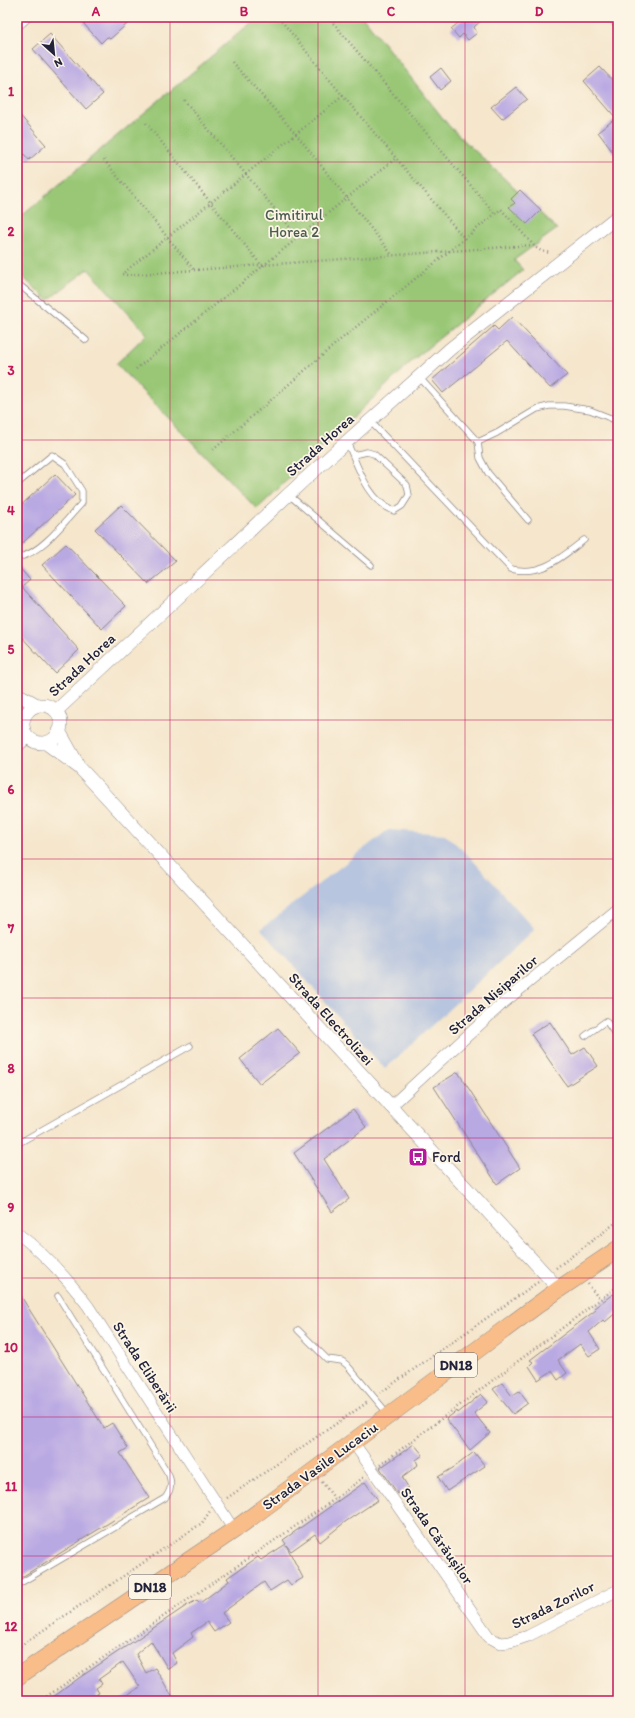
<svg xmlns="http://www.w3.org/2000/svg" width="635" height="1718" viewBox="0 0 635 1718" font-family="Itim,sans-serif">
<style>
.industrial{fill:#b8c5de}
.green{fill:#99c776;stroke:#5e7458}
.building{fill:#b9a9e3}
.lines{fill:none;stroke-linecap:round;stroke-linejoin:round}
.service-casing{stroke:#8c8484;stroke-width:7}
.minor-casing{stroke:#8c8484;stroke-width:12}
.tertiary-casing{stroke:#8c8484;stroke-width:14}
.primary-casing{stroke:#8c8484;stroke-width:18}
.path{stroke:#8c8484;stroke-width:2.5;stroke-dasharray:1 3;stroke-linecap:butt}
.service{stroke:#fff;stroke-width:5.5}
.minor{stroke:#fff;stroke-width:11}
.tertiary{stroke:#fff;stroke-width:13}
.primary{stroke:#f8bd89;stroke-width:17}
.grid{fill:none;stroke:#c2185b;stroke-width:1;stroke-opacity:0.55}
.labels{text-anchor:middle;stroke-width:3.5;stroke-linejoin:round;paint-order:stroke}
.shield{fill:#fcf5e5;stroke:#63616e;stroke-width:1}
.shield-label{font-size:14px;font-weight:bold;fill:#22223b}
.park-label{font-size:15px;fill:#4c5c50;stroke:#fcf5e5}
.street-label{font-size:15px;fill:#22223b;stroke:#fcf5e5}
.poi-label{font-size:15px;fill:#22223b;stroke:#fcf5e5;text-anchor:start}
.neatline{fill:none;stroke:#c2185b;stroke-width:1.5}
.grid-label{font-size:13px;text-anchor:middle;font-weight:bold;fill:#c2185b}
</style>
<rect width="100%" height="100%" fill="#fcf5e5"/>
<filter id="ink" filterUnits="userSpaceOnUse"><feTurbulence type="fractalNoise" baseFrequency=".025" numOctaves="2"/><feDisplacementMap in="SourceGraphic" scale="8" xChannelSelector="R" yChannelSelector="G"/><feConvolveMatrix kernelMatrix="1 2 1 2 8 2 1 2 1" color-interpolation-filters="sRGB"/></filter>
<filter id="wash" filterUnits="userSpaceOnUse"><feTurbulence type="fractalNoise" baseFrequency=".012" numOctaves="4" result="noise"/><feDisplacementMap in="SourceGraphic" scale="16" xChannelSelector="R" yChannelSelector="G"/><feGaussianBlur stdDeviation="0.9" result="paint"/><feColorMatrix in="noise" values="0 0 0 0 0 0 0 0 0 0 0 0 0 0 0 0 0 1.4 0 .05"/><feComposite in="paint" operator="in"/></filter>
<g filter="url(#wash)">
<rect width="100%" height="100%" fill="#f5e6cc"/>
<path class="industrial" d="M388,830l57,4 24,22 66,73 -150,140 -124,-140z"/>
<path class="green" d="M258,17h105l86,109 108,103 -43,31 9,10 -109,89 -157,150 -141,-145 31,-30 -59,-65 -40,31 -31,-28v-52z"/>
<g id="blocks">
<path class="building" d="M90,17h45l-25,22 -3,-2 -6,6 -18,-20z
M465,17h20l-11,10 3,6 -9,7 -5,-6 -4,4 -8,-9z
M50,34l53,60 -17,15 -53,-60z
M600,67l18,19v73l-20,-27 18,-14 -32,-37z
M441,68l10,13 -11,9 -10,-13z
M516,87l11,12 -25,20 -11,-12z
M17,112l29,33 -17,15 -12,-14z
M520,190l21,20 -14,14 -18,-17 6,-4 -4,-4z
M512,317l55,58 -17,13 -43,-47 -64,52 -11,-13 62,-54 4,4z
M55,474l20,21 -58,53v-39z
M121,505l55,56 -28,23 -53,-55z
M66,544l60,62 -24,23 -60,-64z
M17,565l13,15 -8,7 57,63 -24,23 -38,-41z
M550,1022l22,33 13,-8 13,19 -31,20 -36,-52z
M278,1028l22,25 -40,31 -20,-25z
M458,1072l62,96 -23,16 -63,-97z
M353,1109l13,18 -42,32 25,40 -17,13 -38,-59z
M17,1290l87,138 8,-5 16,25 -8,5 29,45 -132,82z
M613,1294l5,5v12l-13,11 -2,-2 -14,12 11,17 -11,7 -9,-12 -22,16 9,13 -9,7 -6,-9 -14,9 -9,-14 4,-4 -3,-2 66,-50 -2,-2z
M502,1383l10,13 7,-5 9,12 -15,11 -20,-25z
M481,1394l7,8 -14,11 16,20 -20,17 -24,-31 11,-8 1,2z
M414,1444l9,11 -7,5 2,5 -16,12 6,10 -10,7 -18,-26z
M474,1452l11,14 -38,25 -9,-14 18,-11z
M365,1482l13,18 -33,22 -25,20 -5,-8 -24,17 -5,-6 17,33 -12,7 -4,-5 -17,11 -6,-9 -42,31 7,9 -15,10 -7,-10 -16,11 2,4 -21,16 5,10 -9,6 -17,-28 -15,13 10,19 9,-5 20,33h-58l23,-14 -17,-25 -24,17 3,5 -6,4 3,5 -4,2 4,6h-51l31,-23 107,-72 11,-6 3,3 29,-22 -2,-3 31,-21 3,3 25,-16 -3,-4z"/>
</g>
</g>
<g filter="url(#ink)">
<use href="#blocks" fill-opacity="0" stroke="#8c8484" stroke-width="1"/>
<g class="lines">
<g class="service-casing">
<path id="service" d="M17,283l69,57
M419,377l59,65 2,16 8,15 40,47
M370,421l141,148c32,7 49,-11 73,-29
M347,442c11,24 20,58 47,69l8,-5 7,-11 -2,-10 -33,-31 -7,-2 -14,3
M478,442l19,-9 40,-24 12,-3h15l26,4 28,11
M17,484l35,-29 13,9 17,27v12c-15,16 -41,51 -63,54l-2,-2
M289,495l82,70
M585,1036l21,-15 12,17
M17,1144l173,-98
M298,1330l29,29 15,2 5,4 41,49
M17,1585l148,-87c6,-8 7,-13 4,-23l-111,-179"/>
</g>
<g class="minor-casing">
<path id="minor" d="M613,17l5,6
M17,25l9,-8
M17,747l11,-10
M390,1107l113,-104 115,-94
M17,1233c27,20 50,45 71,73l146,224
M353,1442l136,195 11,6 10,-1 18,-6 90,-46"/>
</g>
<g class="tertiary-casing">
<path id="tertiary" d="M17,694l20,11
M23 724a19 19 0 1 1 38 0a19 19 0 1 1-38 0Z
M56,711l248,-231 146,-131 168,-133
M59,731l18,32
M46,743l34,25 479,521"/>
</g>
<g class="primary-casing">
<path id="primary" d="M17,1677l217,-147 325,-241 59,-40"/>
</g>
<path class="path" d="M328,17l167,197
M279,18l64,78 122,143
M232,62l64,72 97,122
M343,96l-221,178 5,1 405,-30
M184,100l114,137
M146,123l116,143
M104,160l91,111
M136,369l260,-211
M213,450l127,-110 161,-131 34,38 6,4 10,2
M556,1268l62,-47
M588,1284l12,16
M380,1393l158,-111
M380,1465l238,-179
M322,1482l13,17
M227,1498l141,-96
M17,1648l185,-125 8,-12
M40,1701l295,-202 29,-22"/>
<use href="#service" class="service"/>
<use href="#minor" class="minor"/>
<use href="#tertiary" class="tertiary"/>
<use href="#primary" class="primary"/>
</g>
</g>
<path class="grid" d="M170,17v1684M318,17v1684M465,17v1684M17,162h601M17,301h601M17,440h601M17,580h601M17,720h601M17,859h601M17,998h601M17,1138h601M17,1278h601M17,1417h601M17,1556h601"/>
<defs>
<g id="bus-square" transform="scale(1)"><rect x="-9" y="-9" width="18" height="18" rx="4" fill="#b5179e" stroke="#fcf5e5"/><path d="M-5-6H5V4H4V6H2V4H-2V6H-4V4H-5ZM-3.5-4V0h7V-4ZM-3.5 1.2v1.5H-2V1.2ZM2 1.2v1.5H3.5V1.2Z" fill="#fff"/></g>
</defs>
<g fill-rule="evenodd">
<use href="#bus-square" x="418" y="1157"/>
</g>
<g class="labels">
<g class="shield">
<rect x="435" y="1353" width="42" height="24" rx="3"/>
<rect x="129" y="1575" width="42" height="24" rx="3"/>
</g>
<g class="shield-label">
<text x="456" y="1370">DN18</text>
<text x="150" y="1592">DN18</text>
</g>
<g class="park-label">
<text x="294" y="220">Cimitirul<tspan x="294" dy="17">Horea 2</tspan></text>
</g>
<g class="street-label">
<text transform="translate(320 445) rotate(-42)" y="5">Strada Horea</text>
<text transform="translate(82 665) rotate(-43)" y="5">Strada Horea</text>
<text transform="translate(493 995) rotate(-41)" y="5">Strada Nisiparilor</text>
<text transform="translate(331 1019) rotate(48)" y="5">Strada Electrolizei</text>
<text transform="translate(145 1367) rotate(57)" y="5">Strada Eliberării</text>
<text transform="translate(320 1466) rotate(-36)" y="5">Strada Vasile Lucaciu</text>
<text transform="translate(437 1536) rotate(55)" y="5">Strada Cărăușilor</text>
<text transform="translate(553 1605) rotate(-26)" y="5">Strada Zorilor</text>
</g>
<g class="poi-label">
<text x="432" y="1162">Ford</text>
</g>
</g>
<rect width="635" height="1718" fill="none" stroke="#fcf5e5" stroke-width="44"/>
<g transform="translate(54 54) rotate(153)" stroke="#fcf5e5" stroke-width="3" paint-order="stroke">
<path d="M0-3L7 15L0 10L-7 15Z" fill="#22223b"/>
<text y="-6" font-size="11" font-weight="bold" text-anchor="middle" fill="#22223b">N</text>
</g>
<rect x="22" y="22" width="591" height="1674" class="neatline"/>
<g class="grid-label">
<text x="96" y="16">A</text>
<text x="244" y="16">B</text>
<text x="391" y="16">C</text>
<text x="539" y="16">D</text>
<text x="11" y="96">1</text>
<text x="11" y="236">2</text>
<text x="11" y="375">3</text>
<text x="11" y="515">4</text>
<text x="11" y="654">5</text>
<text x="11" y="794">6</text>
<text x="11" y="933">7</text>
<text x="11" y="1073">8</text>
<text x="11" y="1212">9</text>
<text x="11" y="1352">10</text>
<text x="11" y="1491">11</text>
<text x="11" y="1631">12</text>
</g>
</svg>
